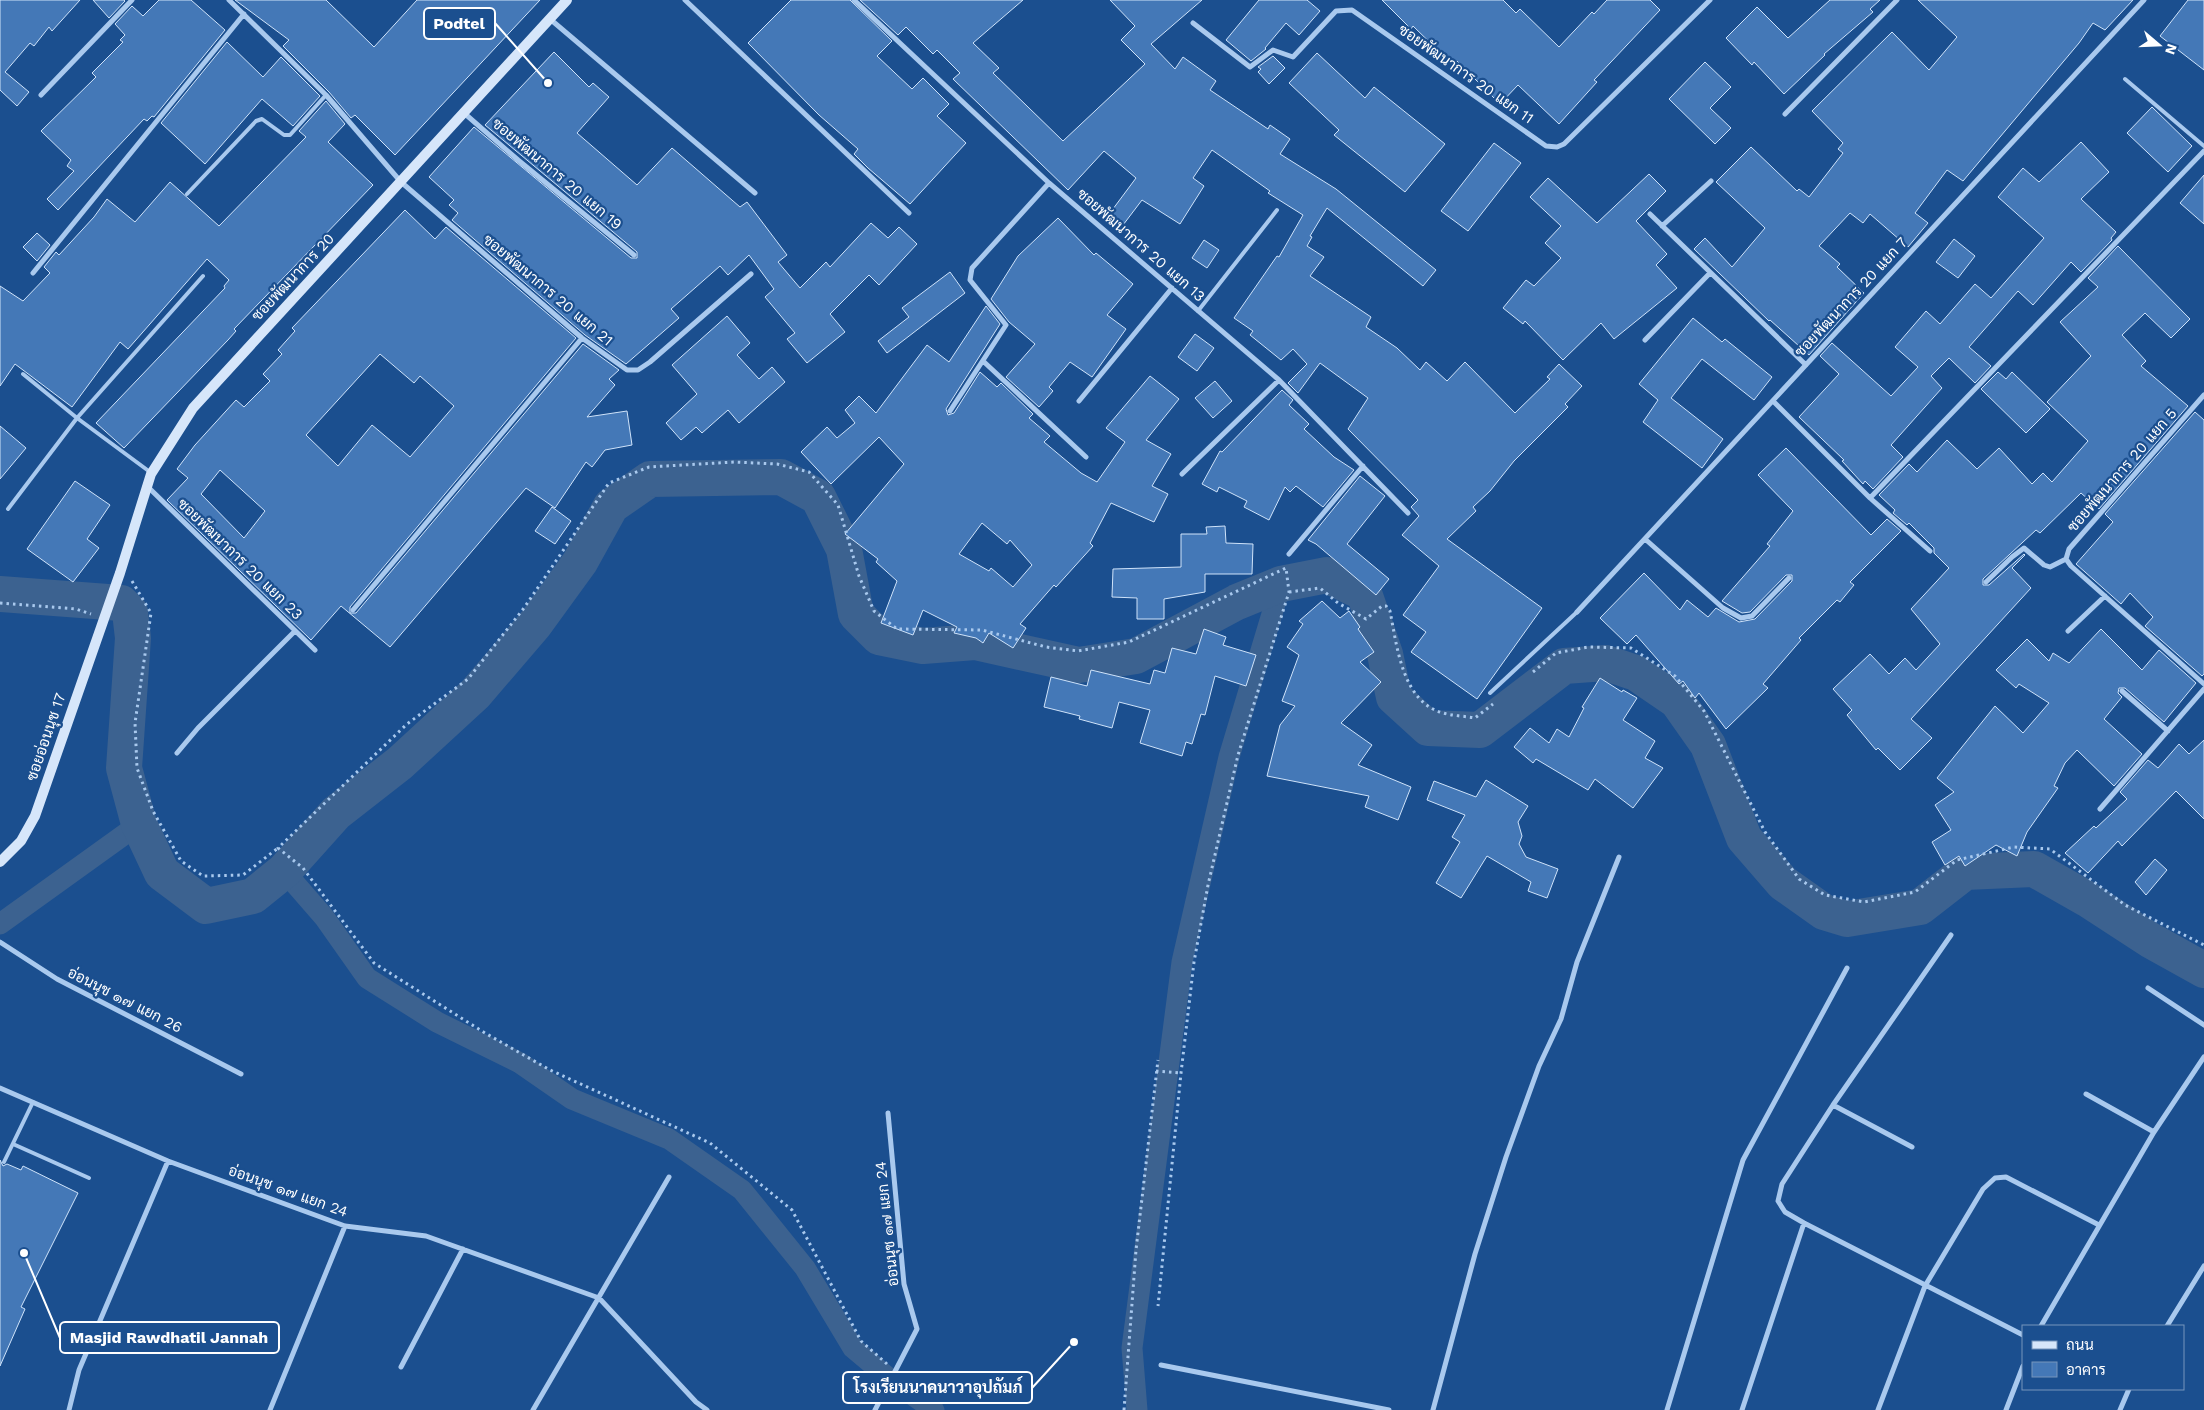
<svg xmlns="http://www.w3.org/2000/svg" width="2204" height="1410" viewBox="0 0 2204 1410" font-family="'Work Sans',Sarabun,sans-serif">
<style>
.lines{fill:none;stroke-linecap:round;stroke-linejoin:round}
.canal{stroke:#3c6290;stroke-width:21}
.river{stroke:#3c6290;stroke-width:36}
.building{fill:#4478b7;stroke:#cfe3fa;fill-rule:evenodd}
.path{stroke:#a9c9ee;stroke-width:3;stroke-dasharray:2.5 4;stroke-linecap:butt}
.lane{stroke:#a9c9ee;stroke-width:4}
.street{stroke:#a9c9ee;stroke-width:5}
.secondary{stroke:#d6e6fa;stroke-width:10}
.labels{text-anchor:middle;stroke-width:4.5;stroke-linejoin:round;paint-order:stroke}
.street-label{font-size:15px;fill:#fff;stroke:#1b4f8f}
.leader{fill:none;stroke:#fff;stroke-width:2}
.callout-dot{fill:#fff;stroke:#1b4f8f;stroke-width:2}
.callout{fill:#1b4f8f;stroke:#fff;stroke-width:2}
.callout-label{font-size:16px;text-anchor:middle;font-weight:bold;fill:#fff}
</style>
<rect width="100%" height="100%" fill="#1b4f8f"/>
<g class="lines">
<path class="canal" d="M284,871l40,46 43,61 70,44 83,41 52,36 97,40 73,51 63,78 48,80 38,32 43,30
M0,924l139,-100
M1137,1410l-5,-62 50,-386 47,-205 52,-173"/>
<path class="river" d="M0,594l121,9 9,9 3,26 -9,130 15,56 23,49 44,33 47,-10 31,-25 52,-58 64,-50 75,-69 60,-70 45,-62 31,-56 39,-27 131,-2 37,20 26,52 12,65 23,23 44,9 52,-4 104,23 57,-9 101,-54 44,-18 46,-9 37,18 21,61 9,43 34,31 52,2 84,-64 42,-3 30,10 41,28 31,44 36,93 39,45 41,29 23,7 73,-12 45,-35 69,-3 53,30 63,41 54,30"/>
</g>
<path class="building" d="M0,0h80l-28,31 -3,-4 -15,19 -4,-3 -25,29 24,20 -12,14 -17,-16z
M93,0h31l1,1 -16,17z
M159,0h32l34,30 -71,87 -2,-1 -5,5 -3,-2 -86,91 -11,-11 27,-28 -7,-5 4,-6 -30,-29 55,-54 -4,-4 31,-31 -3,-2 5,-5 -10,-11 17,-18 11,10z
M235,0h91l48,47 43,-47h123l-145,155 -40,-40 -4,3 -22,-26 -46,-46 6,-6z
M791,0h59l42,41 -15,15 35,33 11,-11 26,26 -12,12 29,27 -56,61 -42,-36 -14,-14 4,-5 -39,-34 -71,-72z
M860,0h163l-50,43 26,25 -6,5 70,68 82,-77 -24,-24 14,-14 -25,-26h92l-51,44 24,25 8,-12 33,24 -6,9 58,39 2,-4 20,14 -10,15 56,35 100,81 -13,16 -96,-78 -17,28 2,1 -5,9 17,11 -14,19 61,41 -5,10 31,21 23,22 6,-8 21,19 18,-19 50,51 35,-34 -3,-2 12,-13 23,22 -17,18 3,3 -54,54 -24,30 -17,16 3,4 -29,28 95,69 -65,91 -66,-47 15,-20 -23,-17 36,-49 -37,-31 17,-19 -8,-9 7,-7 -70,-71 20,-31 -48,-35 -22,30 -10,-10 19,-19 -14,-15 -12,11 -31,-25 3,-4 -19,-13 43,-62 2,1 24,-42 -35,-22 2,-2 -58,-41 -19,28 11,8 -24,38 -38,-24 -22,29 -13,-12 29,-39 -32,-27 -36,39 -115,-111 7,-6 -23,-23 -4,4 -27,-27 -8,8z
M1259,0h48l13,11 -21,24 -13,-12 -21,25 1,1 -15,12 -25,-21z
M1382,0h121l13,13 4,-4 39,38 33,-35 2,2 13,-14h43l10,10 -66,70 3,2 -38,42 -41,-39 -18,19 -43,-43 -4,4 -40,-39 -2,3z
M1830,0h50l-10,9 3,3 -49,42 1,1 -41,39 -30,-32 -2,3 -26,-27 31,-31 31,31z
M1918,0h215l-28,30 -12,-7 -14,20 -116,138 -16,-11 -32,43 13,10 -20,24 -38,-33 -7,9 -13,-10 -31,33 21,18 -3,3 27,26 -55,62 -39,-35 -1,1 -75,-72 11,-11 27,29 33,-39 -49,-46 35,-35 46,44 2,-2 10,8 34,-44 -5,-4 5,-6 -31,-32 80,-79 37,38 28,-33z
M2188,0h16v70l-44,-34z
M227,42l36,35 18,-20 39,39 -27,30 -31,-27 -57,65 -44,-41z
M554,52l35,35 4,-4 16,14 -32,36 60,52 35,-37 68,59 7,-5 40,53 -9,7 22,26 26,-26 4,5 41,-44 17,15 11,-11 18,17 -38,41 -10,-10 -39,39 15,18 -38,31 -20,-24 8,-6 -30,-36 9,-8 -25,-34 -21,20 -8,-9 -49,43 8,9 -53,46 -41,-29 -133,-115 6,-7 -9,-8 5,-5 -25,-23 45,-50 157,131h6v-6l-152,-127z
M1317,53l48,45 9,-11 71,57 -40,48 -71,-57 5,-5 -50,-47z
M1273,56l12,12 -16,16 -11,-12 3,-3 -3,-2z
M1705,62l26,25 -21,21 21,20 -16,16 -46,-45z
M326,101l19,23 -17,18 45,43 -139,144 2,2 -8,9 -104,108 -28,-25 129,-135 -1,-2 5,-6 -22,-21 -79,90 -8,-7 -48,65 -57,-43 -15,22v-100l23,15 27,-28 -6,-6 12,-15 3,3 35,-38 13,-18 28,23 35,-40 49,44 87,-89 -7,-6z
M2152,107l40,39 -24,26 -41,-39z
M2081,142l28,30 -28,27 35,33 -5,6 1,2 -31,32 -10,-10 -38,43 -15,-14 -49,56 22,19 -16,17 -26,-25 -18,18 11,12 -51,57 12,12 -30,32 -8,-8 -2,3 -21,-23 2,-1 -45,-43 40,-43 -19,-18 12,-13 59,53 27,-29 -23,-20 31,-36 14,13 35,-40 16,14 53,-60 -46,-41 25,-29 16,14z
M1494,143l27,20 -53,68 -27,-20z
M1649,174l17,17 -30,30 31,33 -11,11 21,23 -63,51 -13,-16 -38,37 -38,-39 -2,3 -20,-16 23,-28 8,6 27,-28 -16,-15 16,-17 -31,-29 18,-19 49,45z
M2204,175v49l-24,-21z
M405,210l30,29 11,-12 130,111 -226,269v6h6l227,-269 36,26 -10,9 6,6 -28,32 40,-6 5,34 -27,5 -13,17 -6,-5 -31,46 -29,-20 -136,159 -49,-41 -30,34 -144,-140 21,-22 -11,-9 18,-24 41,-45 8,7 26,-26 -7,-7 19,-20 -4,-4 17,-19 -3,-3zM380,354l34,29 6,-7 34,30 -44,51 -38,-32 -34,41 -32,-31zM220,470l45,41 -21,27 -43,-44z
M1058,218l36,37 2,-2 37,31 -26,31 19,14 -34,48 -22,-15 -21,25 4,4 -14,16 -33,-30 29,-33 -26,-22 -18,-23 27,-43z
M37,233l13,12 -13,16 -14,-14z
M1954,239l21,17 -17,22 -22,-16z
M1204,240l15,10 -12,18 -15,-10z
M2118,246l72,73 -19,19 -26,-25 -23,22 24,26 -5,5 47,40 -89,103 -18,-16 -41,40 -4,-3 -53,49v6h6l35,-31 1,1 -13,13 19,20 -120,131 21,19 -32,32 -22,-22 -2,2 -29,-35 5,-5 -19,-21 37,-35 19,20 16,-16 11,12 24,-26 -29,-35 38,-41 -15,-15v-5l-25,-25 -2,2 -14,-12 2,-3 -16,-15 30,-31 8,8 30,-32 30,29 22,-21 33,36 11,-11 9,9 36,-41 -41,-39 44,-46 -31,-34 38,-35 -10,-9z
M950,272l15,21 -78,60 -9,-12 31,-24 -7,-9z
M986,306l14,18 -54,85 2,6 6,-2 26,-41 17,15 4,-4 32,31 -4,4 21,18 -6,6 37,31 16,9 28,-40 -19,-14 44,-52 29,23 -33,41 25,14 -19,32 16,8 -14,28 -43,-19 -21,40 3,3 -37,41 -2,-2 -34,39 6,4 -13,20 -24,-15 -6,10 -7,-5 -22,-5 3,-6 -34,-17 -10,25 -32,-12 16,-42 -21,-19 2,-3 -33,-25 59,-70 -25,-27 -48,47 -30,-32 26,-25 10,11 18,-15 -10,-13 14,-14 17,17 51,-68 22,17zM982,523l25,21 3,-4 22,25 -19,22 -22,-19 -2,3 -30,-17z
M727,316l23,27 -13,12 22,24 13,-12 13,15 -46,41 -11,-13 -26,23 -6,-6 -15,13 -15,-17 31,-29 -25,-29z
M1693,318l29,24 3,-3 47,38 -18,23 -52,-41 -31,39 52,41 -21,29 -59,-46 15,-22 -19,-16z
M1195,334l19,14 -17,23 -19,-14z
M1998,372l8,7 6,-7 38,37 -24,24 -45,-44z
M1215,381l17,20 -19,17 -18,-20z
M1282,390l11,10 -4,5 20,19 -5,5 30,28 20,13 -31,37 -27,-21 -6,6 -5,-5 -16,33 -25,-13 3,-6 -28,-14 -2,5 -15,-8 18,-33 2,1z
M2195,412l9,8v254l-2,2 -57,-50 8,-9 -23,-24 -9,11 -45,-40 37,-42 -8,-8z
M0,426l26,22 -26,31z
M1786,448l85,87 16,-16 14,12 -51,51 4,3 -14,17 -3,-2 -38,38 2,2 -38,44 5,4 -42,41 -27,-36 -4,5 -12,-17 -4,3 -43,-49 -9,9 -27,-26 44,-45 36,37 7,-10 21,17 8,-9 23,14 16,-3 37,-38v-6h-6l-36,37 -8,1 -20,-12 48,-55 -3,-2 26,-33 -35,-36z
M1360,476l25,20 -38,48 42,35 -13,16 -60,-51 -8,-4z
M75,481l35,24 -23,34 12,9 -26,34 -46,-33z
M552,507l19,14 -16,23 -20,-13z
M1225,526l1,17 27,1 -1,30h-47v18l-41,7v20h-27v-21l-25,-1 1,-28 68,-2v-33h26l-1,-7z
M1322,601l18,17 9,-7 11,16 -2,2 16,23 -14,10 21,20 -40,41 31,22 -14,20 53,22 -13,33 -33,-13 4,-11 -102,-20 13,-51 15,-19 -13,-5 17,-46 -12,-8 16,-23 -4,-3z
M1204,629l22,8 -3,8 33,10 -10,31 -31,-10 -10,39 -4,-1 -9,30 -6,-2 -4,14 -42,-13 10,-33 -31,-8 -7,26 -33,-9 1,-3 -36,-9 7,-30 36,9 4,-16 59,14 4,-14 11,3 7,-25 24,6z
M2101,629l41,41 17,-20 37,33 -32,39 -39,-34h-6l-1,5 4,4 -18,22 38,35 -28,32 -37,-36 -12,13 -11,23 4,2 -31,44 -10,24 -21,-11 -31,21 -6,-10 -14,9 -13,-23 19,-12 -16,-25 19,-13 -17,-14 58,-72 28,27 26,-30 -30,-19 -3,4 -20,-18 31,-31 22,22 4,-8 16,10z
M1600,678l22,14 1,-2 14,8 -14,22 32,21 -10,17 18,10 -30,40 -38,-29 -7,11 -52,-31 -3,4 -19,-16 16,-19 19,15 8,-14 12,8 15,-29 -2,-1z
M2204,740v79l-28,-28 -54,55 -4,-5 -30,32 -23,-20 29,-27 2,2 31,-29 -7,-7 28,-32 10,8 21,-24 10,10z
M1486,780l42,26 -10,16 4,14 -3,8 7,13 32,12 -11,29 -19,-7 3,-9 -44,-26 -26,42 -25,-15 24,-41 -8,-5 13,-22 -38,-15 7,-19 42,16z
M2155,859l12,11 -21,25 -11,-13z
M0,1160l3,6 4,-2 14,6 2,-4 55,27 -57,114 4,2 -25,57z"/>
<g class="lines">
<path class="path" d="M132,581l19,32 -16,110 2,45 16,43 28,50 22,15 40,-1 35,-27
M1289,592l31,-4 18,15 28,16 16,-13h4l4,5c7,35 12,91 53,102 10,3 22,3 32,5l18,-14
M0,603l76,6 15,5
M1533,672l23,-19 32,-6 43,1 44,28 29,35 61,121 34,47 26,16 39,7 51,-10 42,-32 57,-13 36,2 75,56 79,40
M1156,1071l25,2
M887,1364l-26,-23 -69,-131 -82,-67 -160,-73 -65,-37 -111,-70 -71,-95 -25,-20 129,-124 61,-45 56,-71 85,-125 40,-16 85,-5 43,2 32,8 29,33 21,71 15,35 23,18 85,1 64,17 32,4 51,-9 157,-74 3,24 -51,163 -30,130 -14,77 -13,111 -23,233
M1124,1410l12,-160 22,-190"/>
<path class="lane" d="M2125,79l79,67
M187,194l69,-73 6,-2 22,16h6l36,-40
M1198,311l79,-101
M23,374l54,44 73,54
M8,509l69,-91 126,-142
M1490,693l87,-81
M13,1144l76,34
M4,1162l29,-60"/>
<path class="street" d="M229,0l97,95 75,87 181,156 45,32h11l12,-8 101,-88
M685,0l224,213
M854,0l195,183 230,197 129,133
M550,19l205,174
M1193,23l57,44 23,-17 20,7 43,-46 16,-1 194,136 11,1 7,-3 146,-144
M41,95l91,-95
M464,113l54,47 116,95
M1785,114l112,-114
M1650,214l156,151
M1662,226l49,-45
M33,273l211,-259
M1645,340l65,-67
M983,361l103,96
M2204,395l-135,154 -3,10 5,7 133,118
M1079,401l93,-113
M1773,401l97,97 60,53
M950,411l56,-86 -36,-45 2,-12 77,-85
M1182,474l97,-94
M148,487l167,163
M1870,498l334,-347
M1645,539l78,69 18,10 11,-2 37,-38
M1289,554l74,-88
M1986,582l26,-25 12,-9 20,17 6,2 16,-8
M353,610l229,-272
M1577,612l567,-612
M2068,631l37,-35
M2122,691l46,40
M177,753l21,-25 97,-97
M2100,809l104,-120
M1951,935l-118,170 -51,79 -4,17 7,11 19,11 219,112
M0,942l57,37 184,95
M2148,988l56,37
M0,1088l168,73 177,65 81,10 173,62 97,104 11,8
M2086,1094l68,38
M1833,1105l79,42
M2041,1326l113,-194 50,-75
M2167,1326l37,-60
M1161,1365l228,45
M401,1367l62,-118
M69,1410l10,-40 89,-209
M270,1410l75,-184
M533,1410l136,-233
M875,1410l42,-81 -13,-45 -16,-171
M1433,1410l42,-156 31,-97 33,-91 22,-47 16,-57 42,-105
M1667,1410l76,-250 104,-192
M1742,1410l62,-187
M1878,1410l47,-124 58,-97 12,-11 11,-1 93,48
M2006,1410l17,-44
M2120,1410l9,-21"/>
<path class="secondary" d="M0,862l21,-21 14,-25 85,-243 31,-99 42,-66 374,-408"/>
</g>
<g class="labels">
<g class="street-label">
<text transform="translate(1466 74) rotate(35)" y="5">ซอยพัฒนาการ 20 แยก 11</text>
<text transform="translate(557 174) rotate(40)" y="5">ซอยพัฒนาการ 20 แยก 19</text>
<text transform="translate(1141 245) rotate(41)" y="5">ซอยพัฒนาการ 20 แยก 13</text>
<text transform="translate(293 277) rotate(-47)" y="5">ซอยพัฒนาการ 20</text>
<text transform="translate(548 290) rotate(40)" y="5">ซอยพัฒนาการ 20 แยก 21</text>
<text transform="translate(1851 297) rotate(-47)" y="5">ซอยพัฒนาการ 20 แยก 7</text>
<text transform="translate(2122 470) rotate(-49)" y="5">ซอยพัฒนาการ 20 แยก 5</text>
<text transform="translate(240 559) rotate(44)" y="5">ซอยพัฒนาการ 20 แยก 23</text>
<text transform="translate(46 737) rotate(-71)" y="5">ซอยอ่อนนุช 17</text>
<text transform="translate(125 1000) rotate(27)" y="5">อ่อนนุช ๑๗ แยก 26</text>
<text transform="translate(288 1191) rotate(20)" y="5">อ่อนนุช ๑๗ แยก 24</text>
<text transform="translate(887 1224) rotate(-96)" y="5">อ่อนนุช ๑๗ แยก 24</text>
</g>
</g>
<path class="leader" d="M548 83L495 23M24 1253L60 1338M1074 1342L1032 1388"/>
<g class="callout-dot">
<circle cx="548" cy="83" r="5"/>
<circle cx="24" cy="1253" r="5"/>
<circle cx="1074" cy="1342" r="5"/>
</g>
<g class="callout">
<rect x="424" y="8" width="71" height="31" rx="5"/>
<rect x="60" y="1322" width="219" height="31" rx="5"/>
<rect x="843" y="1372" width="189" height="31" rx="5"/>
</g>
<g class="callout-label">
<text x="459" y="29">Podtel</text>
<text x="169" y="1343">Masjid Rawdhatil Jannah</text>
<text x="938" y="1393">โรงเรียนนาคนาวาอุปถัมภ์</text>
</g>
<rect x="2022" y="1325" width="162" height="65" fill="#1b4f8f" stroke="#7695bc"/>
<rect x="2032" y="1341" width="25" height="8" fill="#d6e6fa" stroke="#7695bc"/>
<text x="2066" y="1350" font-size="15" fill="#ffffff">ถนน</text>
<rect x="2032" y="1362" width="25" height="15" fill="#4478b7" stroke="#7695bc"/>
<text x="2066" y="1375" font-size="15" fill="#ffffff">อาคาร</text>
<g transform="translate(2159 45) rotate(109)" stroke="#1b4f8f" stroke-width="4" paint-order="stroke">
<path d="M0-4L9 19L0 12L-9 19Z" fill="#ffffff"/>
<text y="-8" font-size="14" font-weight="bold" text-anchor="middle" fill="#ffffff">N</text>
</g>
</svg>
